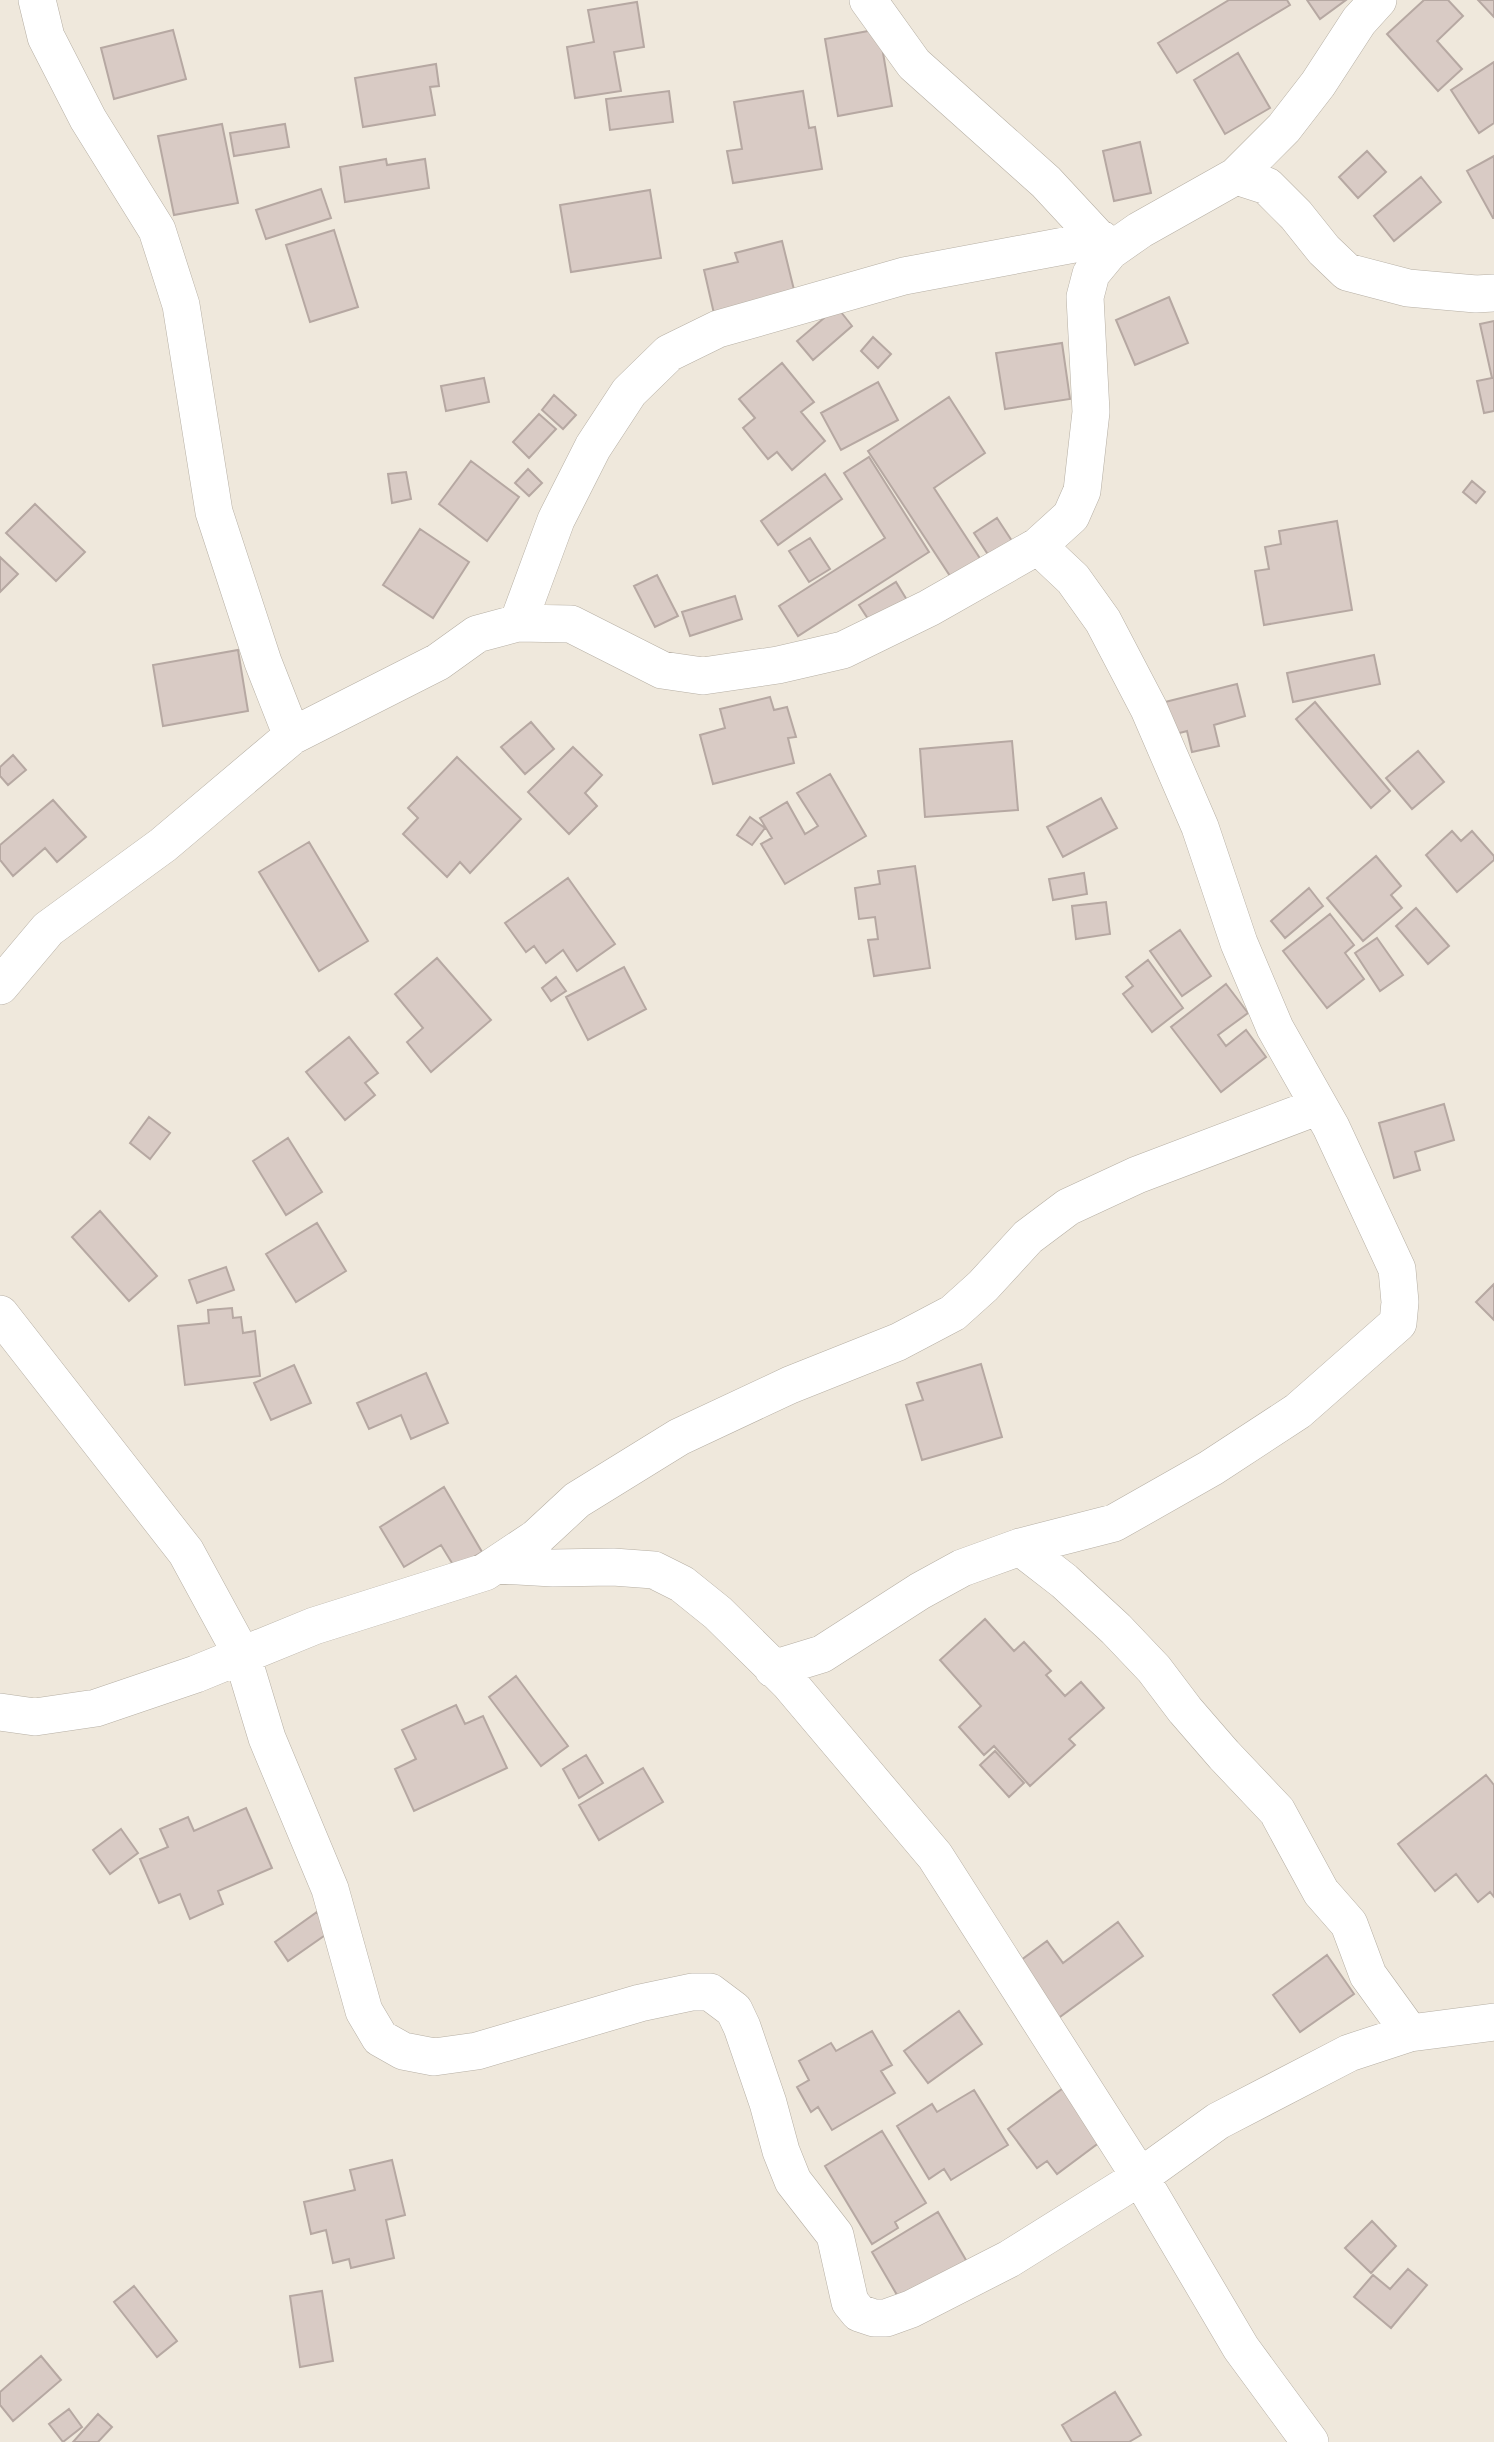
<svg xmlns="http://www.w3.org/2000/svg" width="1494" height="2442" viewBox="0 0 1494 2442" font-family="'PT Sans',sans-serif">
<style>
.building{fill:#d9cbc5;stroke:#b6a8a2;stroke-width:2}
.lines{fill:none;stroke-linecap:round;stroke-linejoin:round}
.minor-casing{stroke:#b6afa4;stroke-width:38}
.minor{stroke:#fff;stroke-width:37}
</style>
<rect width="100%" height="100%" fill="#efe8dc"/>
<path class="building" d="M1229,0h58l3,5 -113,68 -19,-30z
M1307,0h39l-26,19z
M1424,0h24l15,16 -26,25 25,28 -24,22 -51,-57z
M1478,0h16v17z
M637,2l7,45 -30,5 7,39 -46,7 -8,-51 27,-5 -6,-32z
M879,29l13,77 -54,10 -13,-77z
M173,30l13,49 -72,20 -13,-51z
M1238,53l32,55 -45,26 -31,-54z
M1494,62v61l-15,10 -28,-43z
M436,64l3,22 -9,1 5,28 -72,12 -8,-49z
M669,91l4,31 -63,8 -4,-31z
M803,91l6,37 6,-1 7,42 -89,14 -6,-32 15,-2 -8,-47z
M222,124l16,79 -64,12 -16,-79z
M285,124l4,23 -55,9 -4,-23z
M1140,142l11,51 -37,8 -11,-50z
M1367,151l19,21 -28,26 -19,-21z
M1494,156v62h-1l-26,-47z
M386,159l1,6 38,-6 4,29 -84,14 -5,-35z
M1421,177l20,25 -47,39 -20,-25z
M321,189l10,29 -65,21 -10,-29z
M650,190l11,68 -90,14 -11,-67z
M334,230l24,77 -48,15 -24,-77z
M782,241l14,57 -81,20 -11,-48 34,-8 -3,-9z
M1169,297l19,46 -53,22 -19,-45z
M837,307l15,19 -39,34 -16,-19z
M1494,321v90l-10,2 -7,-32 15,-3 -12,-54z
M873,337l18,17 -13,14 -17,-17z
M1062,343l8,56 -65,10 -9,-56z
M782,363l32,39 -13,10 24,29 -33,29 -15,-18 -9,7 -25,-31 12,-10 -16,-19z
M484,378l5,24 -43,9 -5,-25z
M878,382l20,38 -57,30 -20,-37z
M554,395l22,20 -13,14 -21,-19z
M949,397l36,56 -51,35 49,75 -29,19 -86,-131z
M539,414l17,15 -27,29 -16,-16z
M869,457l60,95 -131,84 -19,-30 106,-68 -41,-65z
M471,461l48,36 -32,44 -48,-37z
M528,469l14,14 -13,13 -14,-13z
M406,472l5,27 -19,4 -4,-29z
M825,474l17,25 -64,46 -17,-24z
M1472,481l13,11 -9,11 -13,-11z
M35,504l50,48 -29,29 -50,-48z
M997,518l15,23 -23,15 -15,-23z
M1337,521l15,89 -88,15 -9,-54 14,-2 -4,-22 16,-3 -2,-13z
M420,529l49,33 -36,56 -50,-33z
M810,538l20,31 -21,13 -20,-31z
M0,557l18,17 -18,18z
M657,575l21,41 -23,11 -21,-41z
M896,582l14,23 -36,23 -15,-23z
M735,596l7,23 -52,17 -8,-24z
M238,650l10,61 -85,15 -10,-61z
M1374,655l6,29 -87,18 -6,-29z
M1237,684l8,32 -31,9 5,21 -27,6 -5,-21 -15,4 -7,-33z
M770,697l4,13 13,-3 9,30 -8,1 6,25 -81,21 -13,-49 25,-7 -5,-19z
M1315,702l75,89 -19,17 -75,-89z
M531,722l23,27 -29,25 -24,-27z
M1012,741l6,69 -93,7 -5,-68z
M573,747l29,28 -17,18 12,13 -28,28 -41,-42z
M1418,751l26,31 -32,27 -26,-31z
M13,755l13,15 -18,15 -8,-9v-9z
M457,757l64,62 -51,54 -10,-11 -13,15 -44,-43 15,-16 -10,-10z
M830,774l36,62 -81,48 -24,-40 11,-6 -12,-20 27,-16 18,32 13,-8 -21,-33z
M1101,798l16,30 -54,29 -16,-30z
M53,800l33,37 -29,25 -12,-14 -32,28 -13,-16v-15z
M750,817l15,11 -13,17 -15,-10z
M1452,831l9,10 11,-10 22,25v4l-37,32 -31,-37z
M309,842l59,99 -49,30 -60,-99z
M1376,856l25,30 -10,9 11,13 -39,33 -36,-43z
M915,866l15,102 -56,8 -6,-36 10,-1 -3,-22 -16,2 -4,-31 25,-4 -2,-13z
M1084,873l3,21 -34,6 -4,-21z
M568,878l47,66 -38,27 -14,-21 -17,13 -12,-17 -8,6 -21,-29z
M1309,888l14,18 -38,32 -14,-17z
M1106,902l4,32 -34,5 -4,-33z
M1416,908l33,38 -21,18 -32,-38z
M1330,914l24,31 -9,8 19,26 -37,29 -44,-57z
M1180,930l31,46 -29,20 -32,-45z
M1377,938l26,37 -23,16 -25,-38z
M437,958l54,62 -60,52 -24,-30 16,-14 -28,-34z
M1148,960l35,48 -31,24 -29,-38 10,-8 -7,-9z
M624,967l22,42 -58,31 -22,-43z
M556,977l10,14 -15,10 -9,-13z
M1226,984l22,29 -30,22 8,11 20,-16 20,27 -45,35 -50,-65z
M349,1037l29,36 -13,10 10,12 -30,25 -39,-48z
M1444,1104l10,36 -39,12 5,18 -26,8 -15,-55z
M149,1117l21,16 -20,26 -20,-16z
M288,1138l34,54 -36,23 -33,-54z
M100,1211l57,65 -28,25 -57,-64z
M317,1223l29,48 -50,31 -30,-48z
M226,1267l8,23 -37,13 -8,-23z
M1494,1284v36l-18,-18z
M232,1308l1,10 8,-1 2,16 12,-2 5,45 -75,9 -7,-59 31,-3 -1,-13z
M981,1364l21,73 -80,23 -16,-55 17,-5 -6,-17z
M294,1365l17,38 -40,17 -17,-37z
M426,1373l22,50 -37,16 -10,-24 -32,14 -12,-26z
M444,1487l38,65 -27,16 -14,-23 -37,22 -24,-40z
M985,1619l29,32 10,-9 27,29 -5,4 19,21 16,-14 23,26 -35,31 6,6 -45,41 -36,-40 -10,9 -25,-28 22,-21 -41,-46z
M516,1676l52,70 -27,20 -52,-69z
M456,1705l9,19 18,-8 24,52 -93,43 -19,-42 21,-10 -14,-29z
M995,1751l29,32 -15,14 -29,-32z
M586,1755l17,28 -24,15 -16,-29z
M643,1768l20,34 -64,38 -20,-35z
M1486,1775l8,10v112l-4,-5 -12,10 -22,-28 -21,17 -37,-47z
M246,1808l26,60 -54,23 5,13 -33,15 -10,-25 -21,9 -19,-44 28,-12 -8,-18 28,-12 6,14z
M121,1829l17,24 -28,21 -17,-24z
M317,1912l14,19 -43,30 -13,-19z
M1118,1922l25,34 -90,66 -40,-56 34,-25 16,22z
M1327,1955l27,39 -54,38 -27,-37z
M959,2011l23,33 -54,39 -24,-32z
M872,2031l20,34 -11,6 14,22 -63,37 -14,-23 -7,5 -14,-25 12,-7 -10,-19 32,-18 5,8z
M1066,2086l38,53 -47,35 -10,-13 -10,7 -29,-39z
M974,2090l34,55 -57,35 -7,-11 -15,10 -32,-53 35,-22 5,8z
M882,2131l44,72 -31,19 3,6 -26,16 -47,-78z
M392,2160l13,55 -19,5 8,38 -43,10 -2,-9 -16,4 -7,-33 -15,4 -7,-32 51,-12 -5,-20z
M938,2212l32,55 -66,40 -32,-55z
M1372,2221l24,25 -25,27 -26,-25z
M1408,2269l19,16 -36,43 -37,-31 19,-22 17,14z
M134,2286l43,55 -20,16 -43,-55z
M322,2291l11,70 -33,6 -10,-71z
M41,2356l20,24 -48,41 -13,-16v-13z
M1115,2392l26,43 -12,7h-57l-10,-17z
M69,2409l13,18 -19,15 -14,-18z
M98,2414l14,13 -14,15h-25z"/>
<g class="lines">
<g class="minor-casing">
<path id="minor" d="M37,0l9,37 42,82 69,111 24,75 33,207 49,150 29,74
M868,0l46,64 132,118 64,69
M1236,176l31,10 29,29 28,35 23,22 61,16 68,6 18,-1
M518,623l38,-103 37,-73 36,-55 40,-39 49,-24 186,-53 197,-37
M0,986l48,-57 115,-84 129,-109 146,-74 39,-28 41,-11 53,1 91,46 41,6 75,-11 65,-15 86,-42 109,-62 33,-30 11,-25 9,-79 -6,-115 6,-23 19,-23 30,-21 96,-54 48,-48 34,-44 41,-63 19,-21
M0,1314l186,238 56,103 25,83 63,151 34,122 16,27 23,13 31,6 43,-6 163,-48 52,-11h18l24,18 8,17 26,76 13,48 12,30 42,54 15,67 9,11 15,5h12l25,-9 98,-50 131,-82 78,-56 131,-68 61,-20 84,-11
M1020,1547l44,34 52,48 38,40 31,41 39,45 53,56 44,81 28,32 19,51 42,58
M497,1565l56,3 60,-1 41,3 28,14 36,29 71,70 146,173 205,321 101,171 69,94
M773,1669l49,-15 98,-63 42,-23 58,-21 94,-24 97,-55 87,-57 100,-88 2,-21 -3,-33 -66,-142 -56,-99 -36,-85 -39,-116 -51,-118 -46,-88 -30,-42 -35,-33
M0,1712l35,5 61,-9 100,-34 118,-48 171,-54 51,-34 41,-38 102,-63 111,-52 108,-43 55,-29 30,-27 45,-49 40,-30 69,-32 182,-69"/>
</g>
<use href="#minor" class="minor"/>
</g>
</svg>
